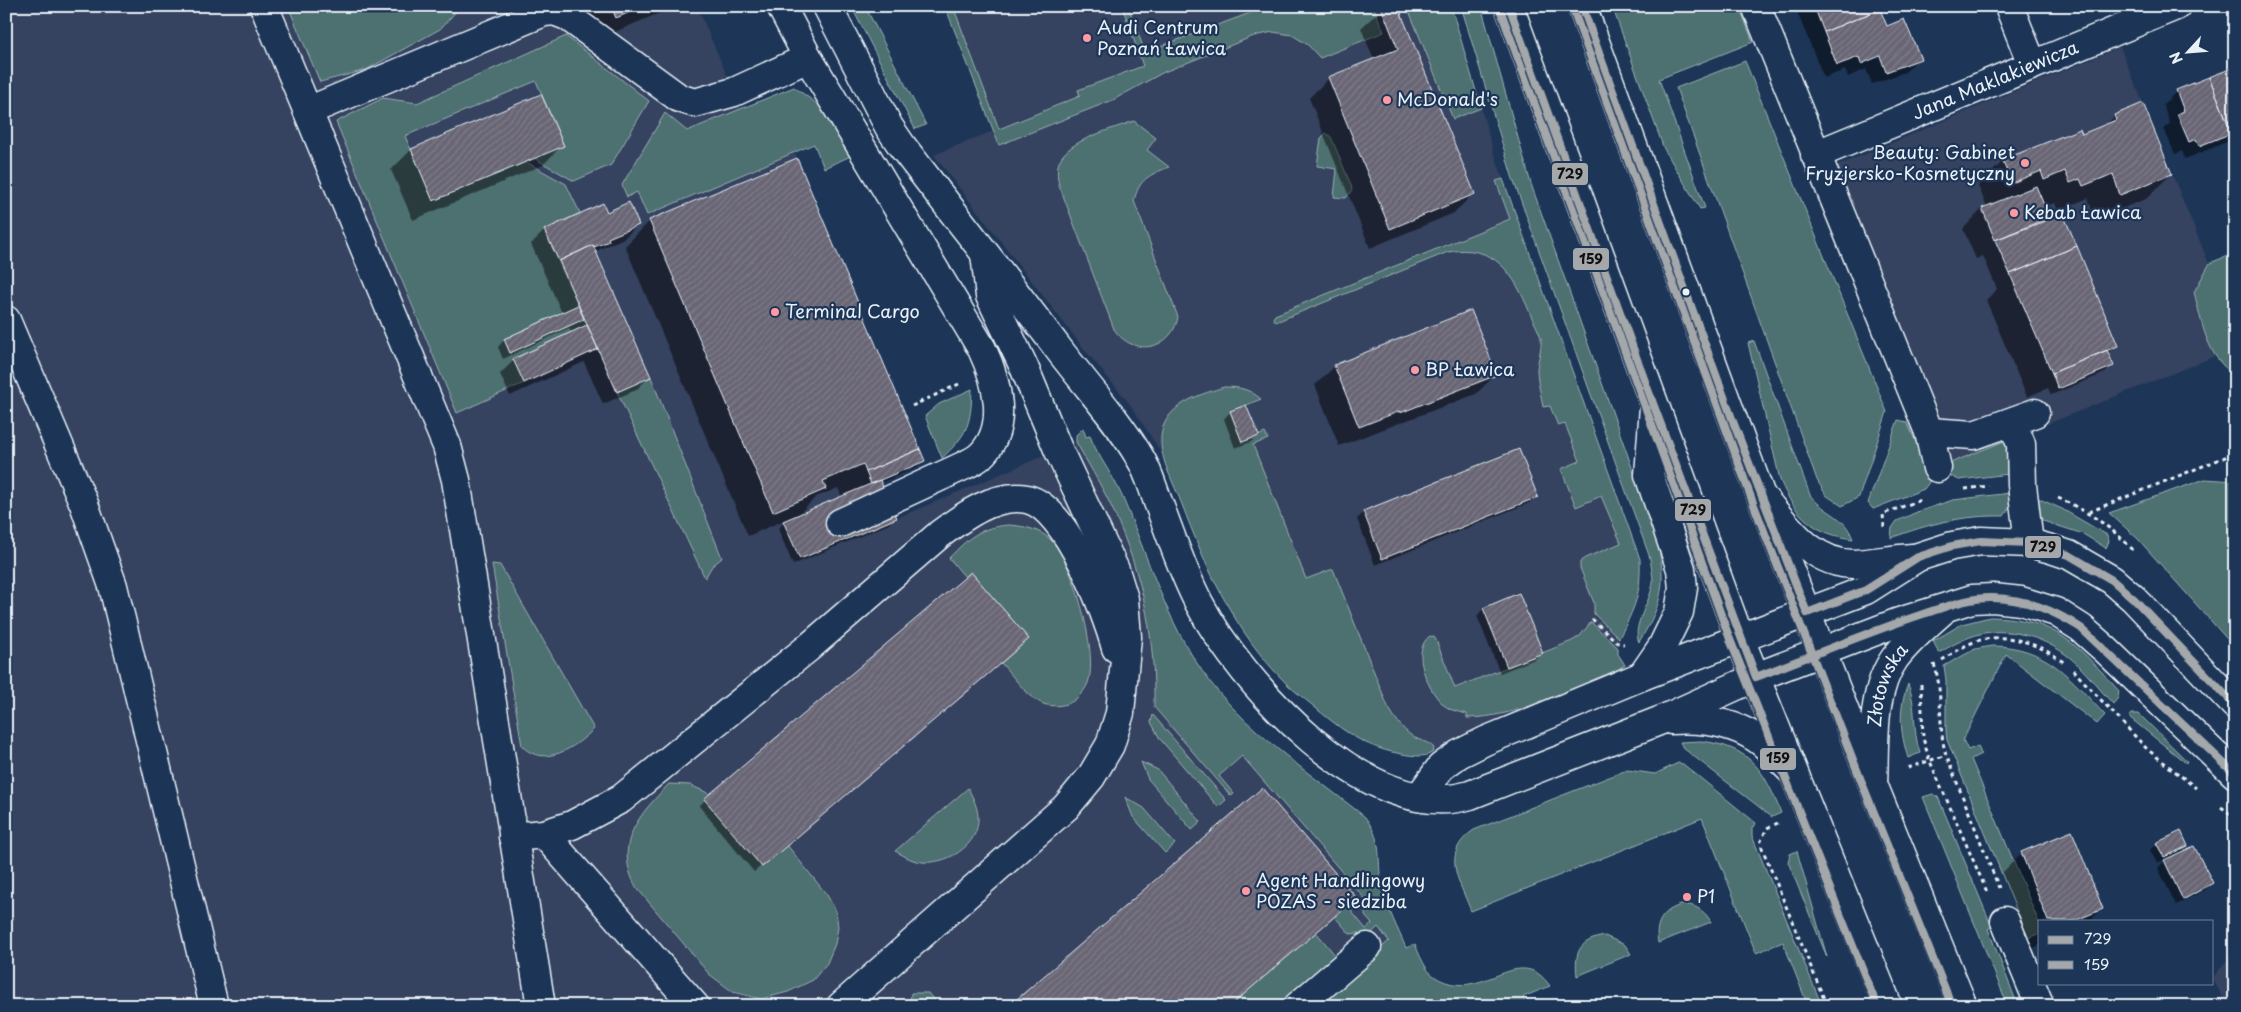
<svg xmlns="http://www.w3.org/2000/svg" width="2241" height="1012" viewBox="0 0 2241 1012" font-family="'Playpen Sans',sans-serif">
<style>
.built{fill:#344360}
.green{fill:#4d7071;stroke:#9ab0b4}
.shadow{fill:#0007;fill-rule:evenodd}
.building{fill:url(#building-hatch);stroke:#e8f1f8}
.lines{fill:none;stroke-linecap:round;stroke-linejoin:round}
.minor-casing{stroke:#e8f1f8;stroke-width:31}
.major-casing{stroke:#e8f1f8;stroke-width:31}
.path{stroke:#e8f1f8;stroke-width:3;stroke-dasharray:4 4;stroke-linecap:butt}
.minor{stroke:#1d3557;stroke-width:28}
.major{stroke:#1d3557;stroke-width:28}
.bus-1-casing{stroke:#1d3557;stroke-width:11}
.bus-2-casing{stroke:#1d3557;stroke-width:11}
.bus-1{stroke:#a4a8ab;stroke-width:8}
.bus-2{stroke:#a4a8ab;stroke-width:8}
.poi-dot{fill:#ff9aa2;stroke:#1d3557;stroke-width:2}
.bus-dot{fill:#e8f1f8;stroke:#1d3557;stroke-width:2}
.labels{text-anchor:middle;stroke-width:4.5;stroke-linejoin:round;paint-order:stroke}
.poi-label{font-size:18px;fill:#e8f1f8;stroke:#1d3557;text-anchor:start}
.street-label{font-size:18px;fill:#e8f1f8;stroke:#1d3557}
.line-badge{stroke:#1d3557;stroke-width:2}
.pale-badge-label{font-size:14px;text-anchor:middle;font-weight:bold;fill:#111}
</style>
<defs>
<pattern id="building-hatch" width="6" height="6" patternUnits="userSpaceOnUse" patternTransform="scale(1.25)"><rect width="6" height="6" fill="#696575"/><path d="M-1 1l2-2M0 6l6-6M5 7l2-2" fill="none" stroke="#7e7c89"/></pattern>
</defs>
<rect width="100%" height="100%" fill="#1d3557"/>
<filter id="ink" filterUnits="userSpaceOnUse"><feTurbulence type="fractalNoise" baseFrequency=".02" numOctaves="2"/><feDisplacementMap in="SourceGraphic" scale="10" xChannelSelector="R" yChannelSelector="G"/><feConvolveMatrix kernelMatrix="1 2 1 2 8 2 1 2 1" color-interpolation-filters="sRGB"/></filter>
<g filter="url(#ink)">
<path class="built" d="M6,6h691l44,102 30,-12 154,365 -94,40 66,17 193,-82 76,207 210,251 43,112h-1413z
M945,6h506l43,147 146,406 1,24 -4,18 -18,37 -1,16 7,11 -52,26 -143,64h-23l-22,-4 -21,-8 -20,-12 -58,-47 -27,-31 -24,-34 -20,-35 -17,-38 -34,-89 -35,-54 -45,-54 -150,-194 59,-24z
M2120,47l115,280v21l-306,124 -121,-294z
M2235,950v56h-7l-16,-27z"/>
<path class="green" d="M288,6h173l-21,23 -74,41 -46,12z
M851,6h14l61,119 -11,4z
M945,6h8l46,123 81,-33 -2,-6 65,-24 -21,-60h6l17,46 124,-46h104l11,26 -64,26 -12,-13 -16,-10 -19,-3 -19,4 -90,36 -51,28 -114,45z
M1407,6h44l30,102 -28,11z
M1461,6h20l50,178 123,345c13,48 12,70 -15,113 -8,-16 12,-40 14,-60 0,-7 -2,-16 -3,-24l-138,-382z
M1612,6h127l14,36 -94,37 46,129 -5,1 -36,-60z
M566,36l83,65 -38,64 -37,16 -40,-23 30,-12 -28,-65 -131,55 28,65 93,-39 40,22 14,29 -36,17 34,75 -74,34 6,14 74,-34 3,6 -74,34 11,24 -67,30 -121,-291 47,-24 34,5z
M1745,61l142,351 -28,85 -17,9 -16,-11 -9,-15 -141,-392z
M794,87l40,29 19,39 -29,13 -10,-24 -167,71 -10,-23 -10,5 -5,-12 43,-72 22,18z
M1134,121l22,17 -9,12 22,17c-20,8 -30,12 -35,34l44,116c-6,33 -45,41 -64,12l-55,-144c-2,-9 -3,-19 2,-27 11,-19 52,-29 73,-37z
M1326,133l5,4 20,48 1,5 -6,8 -12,-1 3,-28 -20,-3 4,-28z
M1503,179l137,380c1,35 -5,49 -21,79l-25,-24v-11l-14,-35v-6l5,-4 36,-15 -20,-47 -25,11 -15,-38 19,-8 -15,-37 -7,2 -8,-20 -7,1c-2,-13 -6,-26 -6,-38 1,-10 5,-21 4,-31 -2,-8 -8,-17 -11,-25 -16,-39 -35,-70 -82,-61l-172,70 -3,-4 2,-3 235,-96 -14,-38z
M2235,253v122c-29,-18 -33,-53 -41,-83l16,-29z
M1754,341l56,154c16,20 34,19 43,44 -39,-5 -58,-23 -73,-59l-32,-137z
M651,377l71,181 -10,8 -7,12 -88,-186z
M1224,387c16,0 25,2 37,12l-31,13 12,30 23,-9 3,6 -15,6 53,134 27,-10 55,138c7,11 13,21 24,29 7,5 16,5 22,12l-1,4c-8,7 -26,3 -36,1 -32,-6 -55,-23 -79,-43 -10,-9 -22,-17 -32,-27 -51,-50 -80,-115 -105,-181 -9,-23 -26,-51 -18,-75 9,-25 39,-33 61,-40z
M972,389c-1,35 -4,45 -30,69l-17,-42 14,-12z
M1898,420l9,2 22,50 1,9 -6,8 -51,20 -5,-6z
M1083,428l3,9 4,-1c8,21 23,39 32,60 32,75 50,149 109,210 40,42 89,75 134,111 21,29 10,43 18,74 5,19 15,38 23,57l9,-4c3,8 7,17 12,25 5,7 14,12 22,14 40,11 72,-39 101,3l-27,11 3,9h-212l75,-65 -11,-14 -13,12 -5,-6 -10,1 -16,-18 13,-10 19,23 6,-5 -7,-8 1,-16 -124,-144 -23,20 15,18 -3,2 -77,-89c1,-67 -9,-121 -35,-183 -11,-28 -28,-55 -43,-82v-7z
M2007,440l2,34 -50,6 -10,-5 -6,-9z
M2205,479l30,2v167l-97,-109 -29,-26z
M2010,493l1,12 -7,11c-41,-1 -76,8 -113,22l1,-10 5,-7 20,-9 36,-12z
M2035,497l27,12 45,26 2,6 -3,7 -23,-14 -40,-13 -7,-13z
M1009,525c15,1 30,4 42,15 22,20 48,115 37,143 -3,8 -12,18 -21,21 -7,2 -18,3 -26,-1 -16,-9 -28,-27 -40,-40l27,-24 -57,-67 -6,5 -16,-19c19,-20 31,-31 60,-33z
M492,564l8,1 94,164c-18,18 -50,40 -72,17z
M1990,617c65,1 88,28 129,74l-1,7 -5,6c-12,-13 -24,-28 -36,-40 -27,-26 -71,-41 -107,-27 -11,4 -21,10 -31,16l-6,-12 29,-17z
M1591,622l27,26v6l7,11c-40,23 -112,53 -158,53v-4c-8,-2 -15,-3 -22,-8 -16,-13 -36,-55 -15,-70l4,1 2,3 19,48 117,-47 8,-5z
M1992,646c55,0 78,32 113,69l-8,9 -91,-70 -43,86 5,10 10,-4 3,8 -10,5 69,166v8l-12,5 -81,-198 -1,-8v-52l-2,-14 31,-17z
M1908,684c9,22 4,46 12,69l-12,5c-8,-26 -10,-48 0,-74z
M2132,714h7l48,47 -1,2 -57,-46z
M1153,715l73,85 -8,7 -58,-68 -9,-17z
M1701,741c50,6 63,29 80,72l-9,4 -89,-69 -3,-6z
M1141,762l17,8 43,52 -9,8 -44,-51z
M1678,763l5,1 73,59 -4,5v8l70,170h-14l-25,-64 -27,11 -54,-135 -231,93c-12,-31 -31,-58 3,-81l153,-60 28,4z
M669,784l21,1 20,9 77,51 40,50 9,16 2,16 -3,17 -8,19 -14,17 -25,12 -27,7 -28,-7 -24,-18 -73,-87c-23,-44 3,-72 33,-103z
M968,788c5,10 11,21 10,33 -1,29 -40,48 -65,39 -6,-2 -12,-6 -18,-9z
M1933,794l5,3 54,130 -4,2 30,77h-10l-85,-209z
M1125,797l19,11 31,36 -10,9 -32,-36z
M1797,851l30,106 -39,-95 2,-8z
M1686,904c12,3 19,7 25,18l-53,21c-4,-21 6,-35 28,-39z
M1316,932l19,23v9l-50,42h-55z
M1605,936l20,9 6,9 -54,22c-3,-25 3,-36 28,-40z
M911,993h17l11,13h-29z"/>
<path class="shadow" d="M575,6h92l-5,6 -71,30z
M1385,6h12l77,187 -20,20 -84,35 -61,-150 20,-20 45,-18 -13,-32z
M1803,6h89l-11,10 5,12 33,30 -14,14 -33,12 -6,-15 -18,8 -3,-7 -21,8 -27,-66z
M2235,68v73l-1,-2 -49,20 -3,-8 -7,3 -11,-25 6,-6 -7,-18 14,-14z
M541,95l21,50 -19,20 -130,55 -22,-50 20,-20z
M2115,116l56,58 -25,25 -51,20 -7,-21 -30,13 -3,-8 -12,4 73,138 -9,9 5,12 -7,7 -54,22 -3,-7 -21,9 -41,-97 11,-11 -14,-33 -7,3 -13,-30 19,-20 5,-2 -9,-21 25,-25 101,-35z
M606,214l32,11 -14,13 -24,11 -5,4 55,123 -14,14 -33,14 -19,-42 -74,34 -10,-22 14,-14 58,-27 -3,-5 -66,31 -5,-12 6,-7 58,-27 -31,-69 13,-13z
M650,221l273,239 -6,7 -37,16 15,34 -6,7 -96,41 -15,-36 9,-10 -39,17 -123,-290zM838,488l4,10 -46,19 20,-20z
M1335,366l160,9 -19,19 -137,52 -24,-61z
M1246,406l12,29 -7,7 -16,6 -11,-29 6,-7z
M1536,496l-7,7 -154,62 -18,-46 7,-7z
M1483,609l58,44 -6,6 -35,14 -23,-57z
M1020,646l-266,226 -55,-66 6,-6z
M2157,844l30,1 -10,10 34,28 -6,7 -29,15 -18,-37 8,-9 -9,4 -7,-13z
M2022,853l79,56 -11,12h-50v24l-8,4 -30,-76z"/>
<path class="building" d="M611,6h33l-28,12z
M1398,6l77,188 -85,35 -62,-152 70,-28 -17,-42z
M1814,6h74l-64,26z
M1880,9l7,17 17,-7 17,40 -35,13 -6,-16 -19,8 -2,-7 -22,8 -13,-33z
M2235,67v64l-3,2 -23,-56z
M2209,77l23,56 -33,13 -3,-7 -7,3 -12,-28 7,-3 -8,-21z
M541,94l23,52 -131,55 -22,-52z
M2143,103l29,71 -52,21 -7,-21 -30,12 -3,-7 -10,4 -5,-12 -21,9 -3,-9 -29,12 -10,-23 78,-31 2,5 34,-14 -2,-5z
M797,158l123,291 -54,23 -3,-8 -40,17 3,8 -53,23 -124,-292z
M2036,186l14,33 -55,21 -13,-32z
M629,202l10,23 -31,13 1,3 -15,6 -1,-2 -34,16 -15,-31 59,-27 4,9z
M2062,212l15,34 -67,28 -15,-34z
M593,245l58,132 -34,15 -58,-131z
M2077,246l41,100 -66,27 -42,-99z
M578,305l6,14 -74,34 -6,-14z
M1471,310l26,65 -97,38v-2l-41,16 -25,-62z
M587,325l11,24 -74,34 -11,-24z
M2107,350l7,16 -56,23 -6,-16z
M1246,405l13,31 -17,6 -12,-31z
M920,449l5,12 -54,23 -5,-12z
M1519,449l19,48 -156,62 -19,-48z
M880,480l17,38 -97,41 -17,-38z
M971,572l58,67 -267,228 -58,-68z
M1519,593l24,60 -36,14 -24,-59z
M1262,788l94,109 -9,9 -117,100h-221z
M2072,831l31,78 -29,12h-26l-27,-69z
M2181,831l7,15 -24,11 -8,-14z
M2194,846l19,37 -30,17 -19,-40z"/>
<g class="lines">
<g class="minor-casing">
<g id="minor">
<path d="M264,6l183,440 9,34 85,526"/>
<path d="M781,6l27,52 174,291c15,32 28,79 -2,107 -4,4 -11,7 -17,10l-123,57"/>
<path d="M827,6l62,121 13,19c52,68 106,136 158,205 26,34 57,68 79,105 9,14 13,30 19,46 13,33 24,69 41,101 41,79 170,223 271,192l189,-74 97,-44 143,-55 73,-23 21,-1 28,3 35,11 25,16 25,22 129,124"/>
<path d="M1756,6l173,426 8,36"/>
<path d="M2009,6l23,58"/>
<path d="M308,111l236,-99 10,-1 13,5 112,82 16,5 39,-11 74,-34"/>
<path id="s1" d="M1815,155l361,-149"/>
<path d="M6,320l78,184 29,82 101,420"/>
<path d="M2012,422l9,22 1,41 7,58"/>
<path d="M1929,432l45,3 61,-22"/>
<path d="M1763,498c25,29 49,66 91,66 19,-1 39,-5 58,-6"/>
<path d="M1642,676l20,-29 17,-35 4,-24 -2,-19 -32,-94 5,-69"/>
<path d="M1671,720c30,-2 59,1 85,18 14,9 26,24 37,34"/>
<path id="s2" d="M1873,784c2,-40 -3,-91 22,-126 13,-17 30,-32 46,-46"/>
<path d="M1419,797l22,-30 18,-13 26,-13 157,-65 224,-86 52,-33 34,-11 29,-5 48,2 22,6 18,6 43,25 22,19 101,106"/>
<path d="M544,834l151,172"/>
<path d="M513,837l31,-3 28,-9 49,-26 187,-151 132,-114c24,-18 55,-41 87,-35 40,8 79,113 89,149"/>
<path d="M2005,921l35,85"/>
<path d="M841,1006l225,-199 25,-30 19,-32 10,-32 7,-76 -3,-38 -9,-29 -57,-121 -34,-82 -34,-71 -5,-42"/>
<path d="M1298,1006l69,-59"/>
</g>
</g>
<g class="major-casing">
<path id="major" d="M1509,6l231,633 148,367
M1582,6l179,490 112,288 90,222"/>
</g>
<path class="path" d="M912,406l47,-22
M1965,489l24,-3
M2058,498c29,13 54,29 76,53
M2089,512l146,-59
M1884,527l-1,-13 40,-15
M1592,619l26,24 6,1
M1942,660c9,-5 18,-12 27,-16 34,-15 70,-1 97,20
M1934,664c10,29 3,61 12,91l53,133
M2073,670l74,79 49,39
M1921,684l2,54 6,21 58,133
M1908,768l38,-13
M2221,807l14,10
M1778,823l-11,5 -7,15 67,163"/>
<use href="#minor" class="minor"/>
<use href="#major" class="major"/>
<g class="bus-1-casing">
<path id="bus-1" d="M1509,6l145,400 102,271
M1582,6l152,418 73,189
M1807,613l59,-23 52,-33 34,-11 29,-5 48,2 40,12 43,25 22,19 101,106
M1756,677c55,-21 110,-44 167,-63 23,-7 45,-17 70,-16 33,1 60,12 88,30l154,146"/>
</g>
<g class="bus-2-casing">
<path id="bus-2" d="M1500,9l231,633 146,364
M1573,9l179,491 112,288 88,218"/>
</g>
<use href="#bus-1" class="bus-1"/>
<use href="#bus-2" class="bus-2"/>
</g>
</g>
<g class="poi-dot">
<circle cx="1087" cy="38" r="5"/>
<circle cx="1387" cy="100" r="5"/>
<circle cx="2025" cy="163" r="5"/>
<circle cx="2014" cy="213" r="5"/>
<circle cx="775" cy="312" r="5"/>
<circle cx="1415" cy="370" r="5"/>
<circle cx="1246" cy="891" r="5"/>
<circle cx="1687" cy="897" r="5"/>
</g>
<circle class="bus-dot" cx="1686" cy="292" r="4.5"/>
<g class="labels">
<g class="poi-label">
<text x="1097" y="34">Audi Centrum<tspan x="1097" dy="21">Poznań Ławica</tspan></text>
<text x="1397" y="106">McDonald's</text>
<text x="2015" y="159" text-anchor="end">Beauty: Gabinet<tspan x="2015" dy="21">Fryzjersko-Kosmetyczny</tspan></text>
<text x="2024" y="219">Kebab Ławica</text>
<text x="785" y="318">Terminal Cargo</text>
<text x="1425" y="376">BP Ławica</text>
<text x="1256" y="887">Agent Handlingowy<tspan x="1256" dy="21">POZAS - siedziba</tspan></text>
<text x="1697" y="903">P1</text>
</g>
<g class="street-label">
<text dy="6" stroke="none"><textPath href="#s1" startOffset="195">Jana Maklakiewicza</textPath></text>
<text dy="6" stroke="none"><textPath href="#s2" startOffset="101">Złotowska</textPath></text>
</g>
</g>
<g class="line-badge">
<rect x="1551" y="162" width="38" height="24" rx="5" fill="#a4a8ab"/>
<rect x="1572" y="247" width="38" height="24" rx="5" fill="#a4a8ab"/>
<rect x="1674" y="498" width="38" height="24" rx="5" fill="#a4a8ab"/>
<rect x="2024" y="535" width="38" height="24" rx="5" fill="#a4a8ab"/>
<rect x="1759" y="747" width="38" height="24" rx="5" fill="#a4a8ab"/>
</g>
<g class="pale-badge-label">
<text x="1570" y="179">729</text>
<text x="1591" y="264">159</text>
<text x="1693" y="515">729</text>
<text x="2043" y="552">729</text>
<text x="1778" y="763">159</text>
</g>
<rect width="2241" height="1012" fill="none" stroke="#1d3557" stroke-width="25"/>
<rect x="12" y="12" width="2216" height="987" fill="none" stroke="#e8f1f8" stroke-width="2" filter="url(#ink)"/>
<rect x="2038" y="920" width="175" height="65" fill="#1d3557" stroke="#6e8097"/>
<rect x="2048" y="936" width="25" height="8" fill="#a4a8ab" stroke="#6e8097"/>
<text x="2084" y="944" font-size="15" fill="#e8f1f8">729</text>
<rect x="2048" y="961" width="25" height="8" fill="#a4a8ab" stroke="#6e8097"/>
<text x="2084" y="970" font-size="15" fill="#e8f1f8">159</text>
<g transform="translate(2188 52) rotate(244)" stroke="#1d3557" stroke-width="4" paint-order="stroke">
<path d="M0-4L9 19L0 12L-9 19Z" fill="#e8f1f8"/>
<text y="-8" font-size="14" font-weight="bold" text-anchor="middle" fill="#e8f1f8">N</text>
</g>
</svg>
